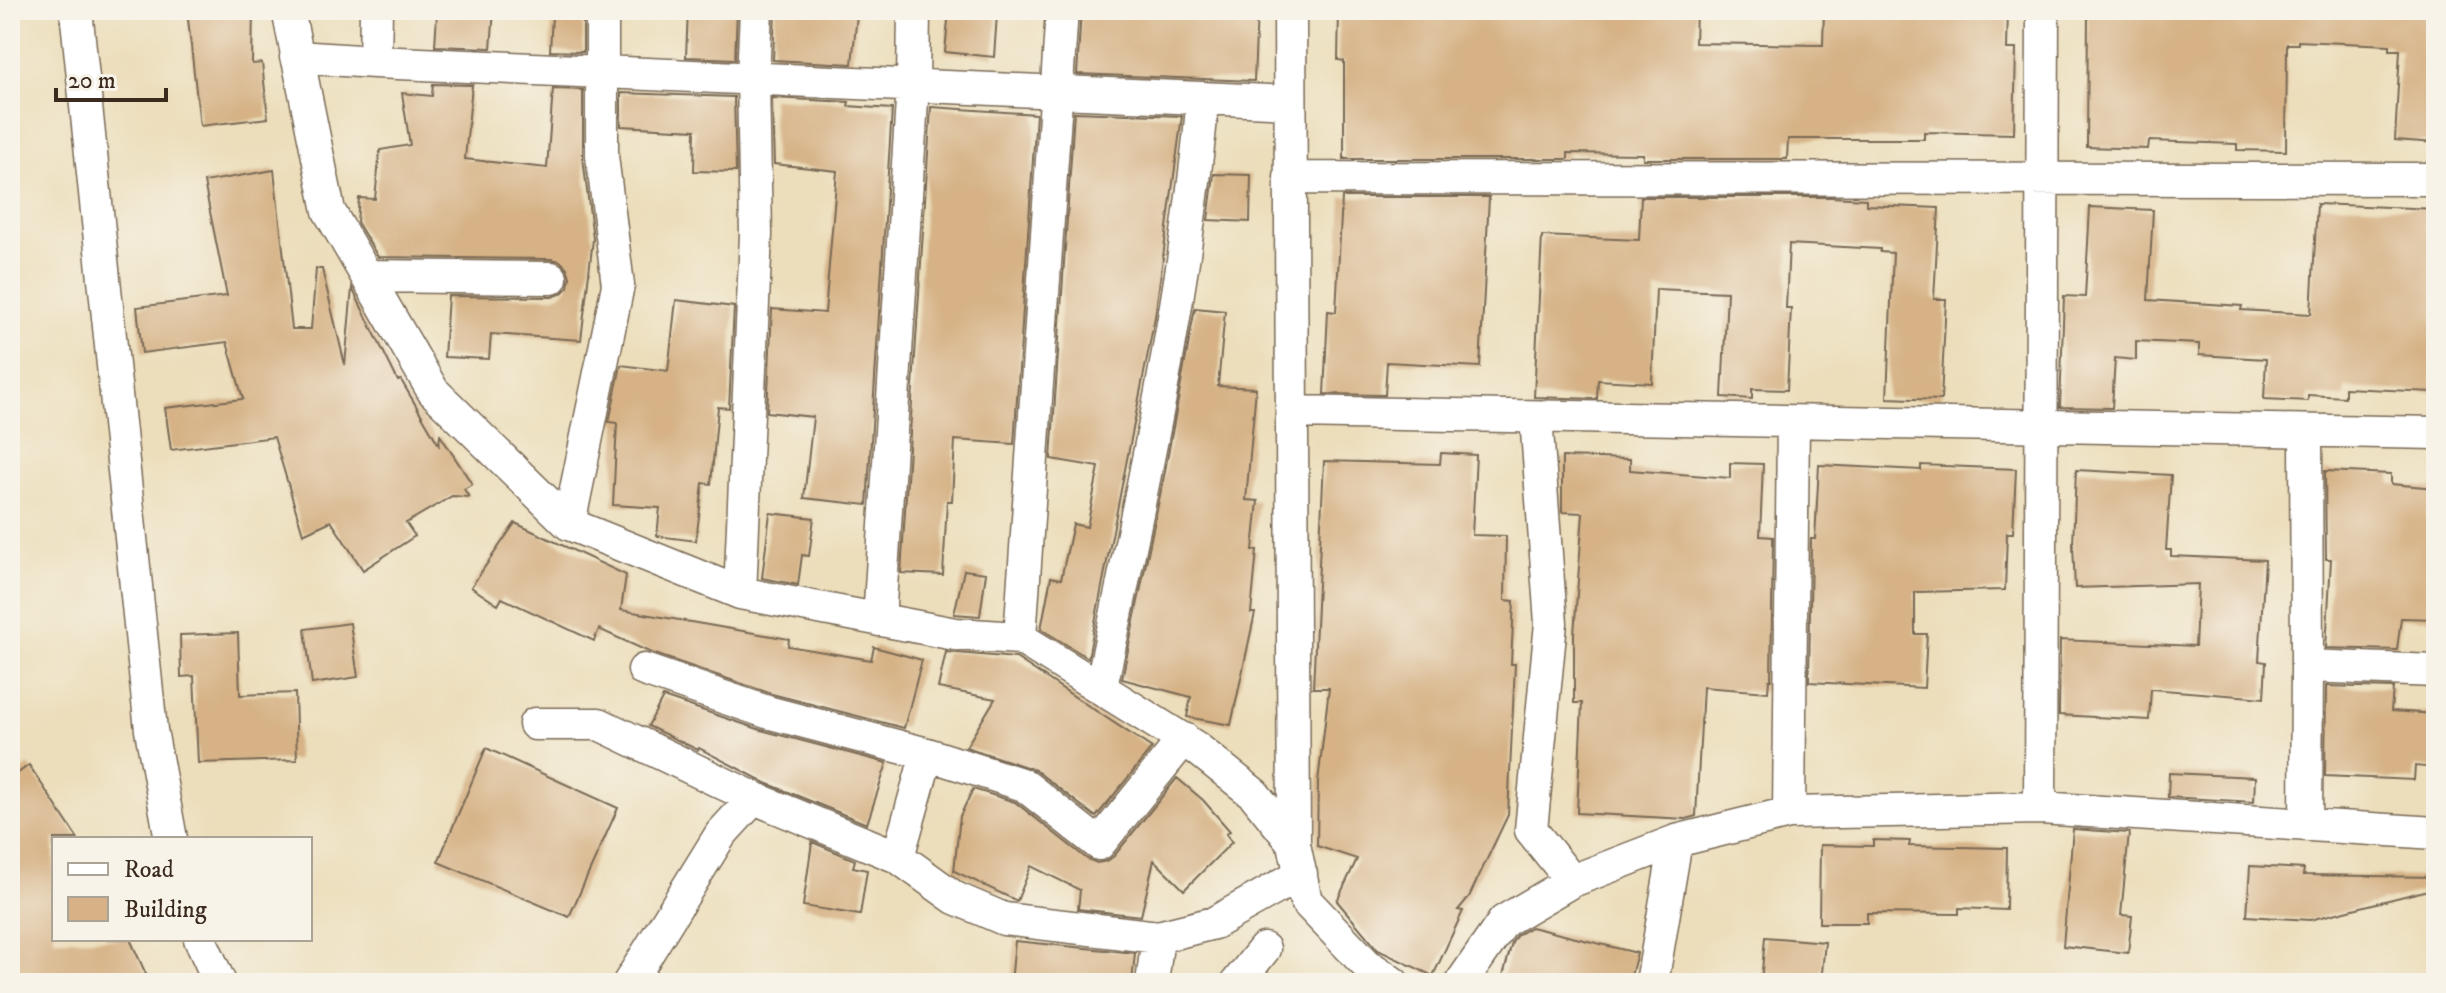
<svg xmlns="http://www.w3.org/2000/svg" width="2446" height="993" viewBox="0 0 2446 993" font-family="'IM FELL DW Pica',serif">
<style>
.building{fill:#d6b286}
.lines{fill:none;stroke-linecap:round;stroke-linejoin:round}
.minor-casing{stroke:#796955;stroke-width:35}
.minor{stroke:#fff;stroke-width:32}
</style>
<rect width="100%" height="100%" fill="#f7f3e8"/>
<filter id="ink" filterUnits="userSpaceOnUse"><feTurbulence type="fractalNoise" baseFrequency=".0125" numOctaves="2"/><feDisplacementMap in="SourceGraphic" scale="16" xChannelSelector="R" yChannelSelector="G"/><feConvolveMatrix kernelMatrix="1 2 1 2 8 2 1 2 1" color-interpolation-filters="sRGB"/></filter>
<filter id="wash" filterUnits="userSpaceOnUse"><feTurbulence type="fractalNoise" baseFrequency=".006" numOctaves="4" result="noise"/><feDisplacementMap in="SourceGraphic" scale="32" xChannelSelector="R" yChannelSelector="G"/><feGaussianBlur stdDeviation="1.8" result="paint"/><feColorMatrix in="noise" values="0 0 0 0 0 0 0 0 0 0 0 0 0 0 0 0 0 1.4 0 .05"/><feComposite in="paint" operator="in"/></filter>
<g filter="url(#wash)">
<rect width="100%" height="100%" fill="#ecdebb"/>
<g id="blocks">
<path class="building" d="M187,10h66l-1,54 10,-1 6,55 -68,8z
M463,10h31l-3,38 -56,-2 2,-32 26,2z
M688,10h49l-2,49 -49,-2z
M775,10h40l42,4 -5,50 -79,-4z
M949,10l48,4 -3,43 -49,-5z
M1081,10h176l-3,71 -177,-7z
M1339,10h357l-1,33 128,2 1,-35h184l-1,39h9l-2,85 -90,-2v7h-136l-1,20h-144v-5l-75,-1v6h-224v-98l-6,-1z
M2088,10h348v133l-41,-3 5,-90h-10v-5l-92,-4v3h-11l-1,107 -49,-1v-6l-88,-3 -1,8 -61,-2z
M552,15l31,3v34l-33,-1z
M433,84l39,1 -7,74 82,9 6,-79 30,1v68l10,81 -12,101 -90,-6 -2,25 -45,-2 4,-61 104,1 9,-3 7,-7 2,-10 -3,-9 -7,-7 -9,-2 -173,-2 -21,-35 2,-24 16,1 5,-49 30,-5 -8,-52 30,3z
M621,93l113,4 2,75 -42,-1 1,-41 -74,-4z
M772,98l77,4 -1,4 44,3 -25,396 -63,-7 9,-81 -46,-5 5,-103 53,4 12,-142 -63,-7z
M931,107l105,7 -22,330 -59,-4 -3,61h-5l-4,74 -42,-2z
M1074,112l108,4 -27,201 -67,341 -47,-29 10,-52 10,2 12,-55 14,3 12,-60 -48,-8z
M274,170l18,159h19l5,-60h6l23,96 7,-77 46,93 3,-1 38,65 1,-10 32,49 -8,5 5,8 -17,-1 -46,27 9,13 -52,34 -32,-49 -28,13 -29,-97 -103,13 -6,-42 78,-9 -16,-57 -85,11 -5,-46 90,-11 -23,-114z
M1214,174l37,1 -1,47 -42,-2z
M1342,197h147l-9,170 -93,-5 -2,33 -61,-1 4,-83 8,1z
M1641,197h190l35,2v6l73,3 -5,91h12l-5,101 -54,-2 6,-145 -13,-1v-3l-91,-5 -3,64h5l-4,82 -35,-1v10l-30,-2 5,-105 -71,-3 -4,94 -54,-3 -1,19 -63,-2 8,-161 97,4z
M2317,204l119,5v112l-3,71 -88,-4v9l-37,-2v6l-44,-2 2,-40 -67,-4v-11l-63,-3v19l-21,-2 -3,50 -52,-1 4,-111 21,1 5,-90 63,3 -5,90 94,6 -1,4 70,4z
M676,300l58,7 -5,101 -11,-1 -7,77 -8,-1 -7,58 -39,-5 3,-28 -47,-3 4,-82 -8,-1 12,-57 47,6z
M1195,308l30,3 -7,75 38,2 -10,112 12,1 -5,49h4l-6,63h4l-24,112 -44,-8 4,-20 -69,-18 43,-208z
M1441,453l35,2 -4,80 34,1 -1,64 9,1 -3,63h4l-7,151 -39,82 -11,13 5,1 -30,65 -55,-26 -41,-49 20,-42 -40,-13 1,-64 11,-94h-16l11,-227 116,3z
M1562,457l68,2v11l100,8v-15l33,1 -3,72 13,1 -2,143h-2l-1,12 -65,-5 -7,129 -10,3 -109,-6 5,-110h-8v-69l9,-121 -21,-1z
M1819,465l102,5v-5l95,4 -3,64h-6l-2,57 -90,2v42h12l-3,54 -115,-6 2,-143h4z
M2076,470l95,5 -5,75h5v6l94,4 -6,101 7,1 -2,36 -113,-9 -2,31 -90,-5 1,-75 135,6 3,-62 -123,4 -2,-43z
M2325,471l66,3v10l45,4v131l-35,-1 -4,32 -71,-2 5,-89h-5z
M770,513l44,5 -5,38 -7,-1 -4,30 -36,-7z
M515,523l111,52 -5,35 168,29 -1,7 83,14 3,-13 48,13 -18,68 -132,-34 -123,-42 -50,-23 -5,12 -92,-43 -4,7 -27,-18z
M964,570l22,3 -6,43 -26,-2z
M350,623l8,54 -46,7 -7,-55z
M238,633l2,62 55,-2 2,67 -99,3 -4,-87 -13,1 -1,-42z
M946,652l70,6 136,90 -56,69 -61,-47 -69,-23 29,-48 -57,-11z
M2326,686l67,2 -2,23 45,3v54l-21,-2 -1,14 -89,-4z
M663,697l98,33 126,33 -20,61 -101,-41 -67,-35 -1,2 -50,-24z
M486,748l132,60 -49,109 -131,-55z
M29,765l49,74h-24v100h76l20,44h-140v-204z
M2169,773l86,4 -1,25 -86,-5z
M1177,778l26,22 27,31 -4,3 6,8 -48,48 -30,-30 -13,56 -63,-7 2,-19 -49,-24 -14,35 -63,-30 6,-55 13,-27 42,13 72,57 10,4 10,-2 7,-5z
M2073,829l56,4 -8,82 11,1 -4,37 -65,-7z
M1873,840l37,1 -1,5 98,2 -1,62 -47,-2v6l-92,-1v10h-48l1,-78 53,1z
M812,842l43,18 -2,7 14,3 -7,45 -57,-9z
M2250,866l54,3 -1,6 133,2v11l-126,32 -63,-4z
M1531,927l106,26 -8,30h-128l11,-40 5,-8z
M1765,937l60,5 -4,41h-60z
M1015,941l120,12 -3,30h-121z"/>
</g>
</g>
<g filter="url(#ink)">
<use href="#blocks" fill-opacity="0" stroke="#796955" stroke-width="2"/>
<g class="lines">
<g class="minor-casing">
<path id="minor" d="M76,10l75,720 20,109
M288,10l41,201 104,180 136,133 171,69 215,41 65,4 175,109 59,47 40,50
M1290,10l4,834 12,57 60,63 27,19
M296,57l79,5 915,40
M375,62l1,-52
M1290,178l1146,1
M367,276l184,2
M1293,412l1143,21
M1536,417l15,206 -20,207 41,51
M2306,431l1,235 129,5
M569,524l49,-239 -16,-129v-146
M740,593l16,-358 -3,-157 3,-68
M879,620l34,-535 1,-75
M1020,638l42,-628
M644,670l123,42 160,42 97,31 75,59 85,-105
M1101,687c41,-195 84,-391 102,-589
M535,724h64l155,74 144,59 57,41 49,21 154,18 56,-14 87,-49
M2040,808l3,-798
M1789,813l4,-391
M2306,823l1,-157
M898,857l29,-103
M200,939l20,44
M629,983l92,-149 33,-36
M1152,983l6,-46
M1237,983l27,-34
M1461,983l43,-62 68,-40 104,-40 113,-28 251,-5 396,25
M1652,983l24,-142"/>
</g>
<use href="#minor" class="minor"/>
</g>
</g>
<rect width="2446" height="993" fill="none" stroke="#f7f3e8" stroke-width="40"/>
<rect x="52" y="837" width="260" height="104" fill="#f7f3e8" stroke="#aca397" stroke-width="2"/>
<rect x="68" y="863" width="40" height="12" fill="#ffffff" stroke="#aca397" stroke-width="2"/>
<text x="124" y="877" font-size="24" fill="#3b2a1e">Road</text>
<rect x="68" y="897" width="40" height="24" fill="#d6b286" stroke="#aca397" stroke-width="2"/>
<text x="124" y="917" font-size="24" fill="#3b2a1e">Building</text>
<path d="M56 88v12h110v-12" fill="none" stroke="#3b2a1e" stroke-width="4"/>
<text x="68" y="88" font-size="24" fill="#3b2a1e" stroke="#f7f3e8" stroke-width="6" paint-order="stroke">20 m</text>
</svg>
